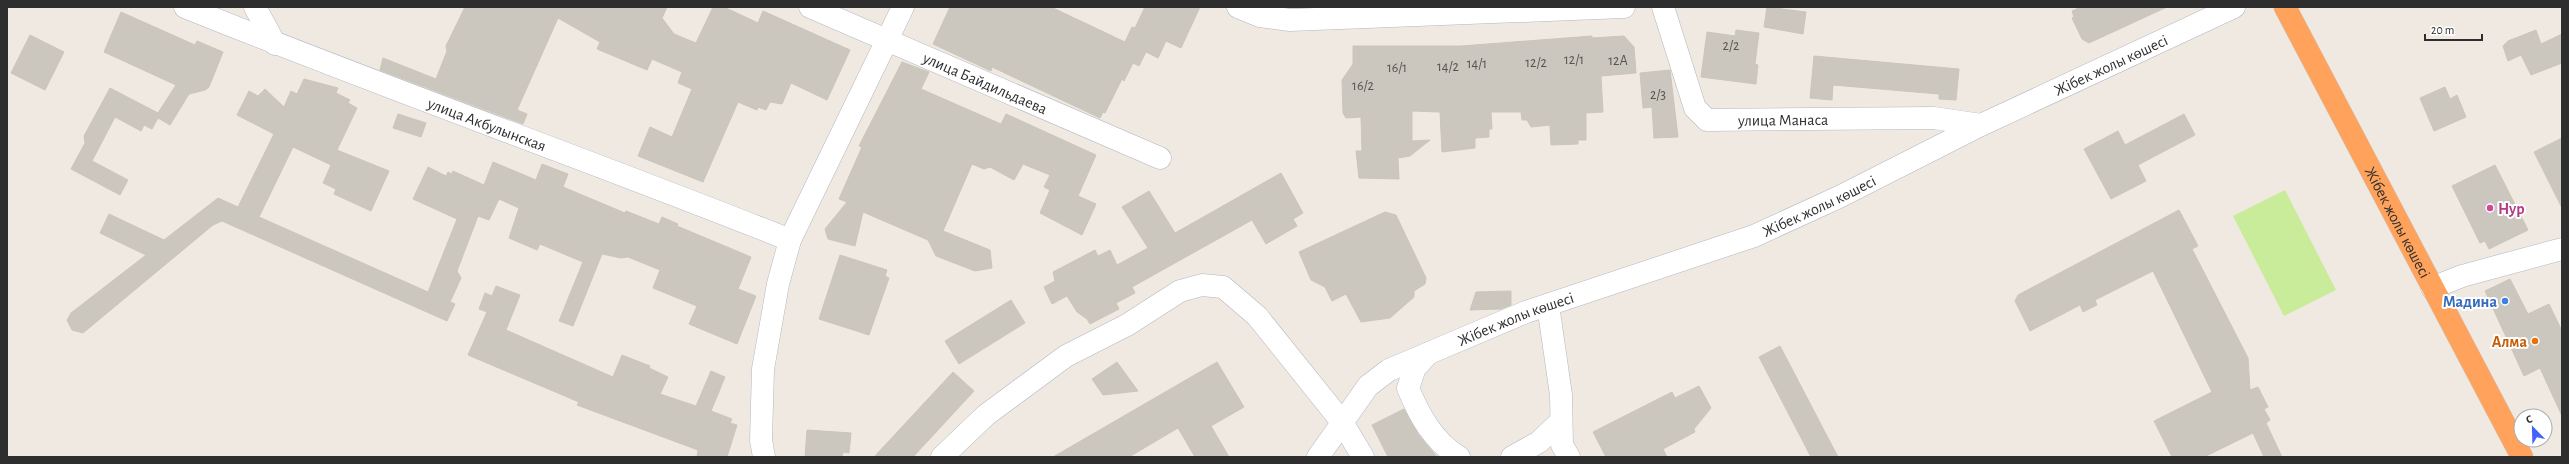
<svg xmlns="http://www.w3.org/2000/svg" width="2569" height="464" viewBox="0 0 2569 464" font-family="'Alegreya Sans',sans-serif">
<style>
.pitch{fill:#c9ec9a}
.building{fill:#cbc7bf;stroke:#cbc5ba}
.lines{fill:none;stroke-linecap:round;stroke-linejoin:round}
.minor-casing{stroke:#b4b7c1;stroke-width:23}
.highway-casing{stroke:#c9c9c9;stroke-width:23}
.minor{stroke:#fff;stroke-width:22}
.highway{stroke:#ffa35c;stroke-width:22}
.hotel-dot{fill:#d1479c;stroke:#fff;stroke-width:1.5}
.shop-dot{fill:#3f7fe0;stroke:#fff;stroke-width:1.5}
.food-dot{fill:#e8710a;stroke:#fff;stroke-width:1.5}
.labels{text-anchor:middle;stroke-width:4;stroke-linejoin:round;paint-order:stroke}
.number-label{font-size:14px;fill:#555452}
.street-label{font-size:16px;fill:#2e2e2e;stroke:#fff}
.hotel-label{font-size:16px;font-weight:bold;fill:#b23c85;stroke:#fff;text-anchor:start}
.shop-label{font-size:16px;font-weight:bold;fill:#366cbe;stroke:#fff;text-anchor:end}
.food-label{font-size:16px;font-weight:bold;fill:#c56008;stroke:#fff;text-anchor:end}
</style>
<rect width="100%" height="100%" fill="#efe9e1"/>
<path class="pitch" d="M2285,190l51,100 -52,26 -51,-100z"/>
<path class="building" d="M465,7h202l-5,11 12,16 22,9 17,-36h11l34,16 5,-12 87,39 -23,50 -36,-17 -9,21 -12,-2 -4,8 -8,-3 -1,3 -19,-8 -35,80 -65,-26 12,-29 22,10 20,-48 -14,-6 4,-11 -30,-13 -5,11 -50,-21 3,-7 -42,-24 -41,92 10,4 -4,10 -143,-54 3,-12 53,21 11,-28 -1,-5z
M950,7h101l74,35 7,-15 3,1 10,-21h55l-19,41 -15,-7 -8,17 -12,-6 -7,14 -6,-3 -9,18 -2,-2 -17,34 -2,-1 -3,6 -108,-51 -1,4 -58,-27z
M1767,7l39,5 -3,22 -39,-7z
M2081,7h86l-78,36 -7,-4 -10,-21 2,-1 -2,-6z
M121,12l74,33 2,-4 26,11 -14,35 -4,3 -16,4 -19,31 -12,-7 -6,11 -8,-4 -3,6 -26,-14 -23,44 36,19 -8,15 -49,-26 14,-26 -1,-7 26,-48 48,25 18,-28 -72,-33z
M1736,30l23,3 -4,31 3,1 -2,19 -55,-7 6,-45 28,4z
M2536,30l5,14 21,-10v29l-31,12 -10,-20 -13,6 -5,-15 5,-5z
M30,35l34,17 -19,38 -34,-17z
M1592,36v2l32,-2 10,11 2,26 -35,3 2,36 -17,1v27h-8v4l-27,1 -1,-20 -19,2 -4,-7h-5l-1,-8h-30l1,17h-3v8l-14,1v10l-33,4 -2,-40 -28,-1v30l18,-1 -20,16 -12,2 1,21 -40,-1 -3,-27h6l-1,-34 -15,1 -3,-5 -1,-33 11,-16v-18h108z
M1814,56l145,13 -3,31 -17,-1v-5l-106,-9 -1,15 -22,-2z
M902,62l27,10 -8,17 80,35 5,-10 90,41 -18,41 18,8 -14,31 -42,-22 10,-23 -6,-3 6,-12 -27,-11 -9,16 -24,-13 -6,2 -12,-5 -29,67 47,19 2,18 -17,3 -39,-15 -8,-16 -65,-28 -8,34 -27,-7 -3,-10 22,-27 -8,-3 23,-52 -3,-1z
M1670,70l8,67 -24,1 -2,-31 -9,1 -3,-35z
M304,79l34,9 -2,5 14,7 -2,3 9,5 -20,42 52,21 -18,40 -37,-17 2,-5 -13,-6 8,-18 -38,-18 -34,70 169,75 29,-73 -44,-20 15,-32 18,9 2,-4 4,2 1,-3 31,14 9,-23 43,18 6,-16 26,10 -5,13 62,26 1,-2 33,13 3,-7 16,7 -1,2 74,31 -13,32 18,7 -19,48 -48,-20 8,-18 -44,-18 7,-18 -32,-13 -7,1 -19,-4 -29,72 -14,-5 24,-59 -43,-18 -3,6 -28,-12 10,-30 -20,-9 -10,21 -11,-4 -21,55 4,7 -11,24 5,2 -8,17 -225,-100 -9,4 -130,108 -11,-3 -5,-10 4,-7 75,-58 -46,-22 9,-19 55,26 54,-42 20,9 36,-73 -37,-19 12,-24 9,5 7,-7 19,18 7,-16 6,3z
M2445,87l5,12 7,-4 9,22 -32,14 -14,-33z
M398,114l28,9 -5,14 -28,-9z
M2184,114l11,21 -57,30 8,16 -35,18 -27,-50 34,-18 7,14z
M2562,138v70l-28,-56z
M2495,165l33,65 -39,19 -4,-8 -5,2 -28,-57z
M1281,173l22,40 -10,6 4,7 -31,18 -14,-24 -120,67 3,6 -19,10 3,6 -29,15 -3,-5 -10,-7 -10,-16 -15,8 -8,-17 11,-6 -2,-9 42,-22 3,6 12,-6 7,15 31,-17 -26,-41 27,-16 26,42z
M2179,210l19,36 -6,3 56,109 2,32 8,-3 10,20 -4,2 6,11 -4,3 16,34h-18l-11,-24 -49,24h-32l-18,-36 58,-29 -59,-121 -58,29 2,5 -14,7 -3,-7 -50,26 -15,-30 3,-6z
M1385,212l11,3 30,63 -1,6 -11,7v6l-24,21 -29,4 -15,-28 -14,7 -7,-14 -14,-7 -12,-28z
M840,255l47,15 -2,6 4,2 -20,57 -50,-16z
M2510,279l18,35 21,-10 13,27v85l-22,-48 -16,8 -39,-85z
M496,286l24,9 -14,35 107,47 9,-22 28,11 -1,2 19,9 -8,17 36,12 15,-35 14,6 -14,34 21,8 -2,4 7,2 -10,32h-30l1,-7 -121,-45 2,-3 -111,-47 19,-43 -8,-3 6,-16 7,3z
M1511,291v14l-10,4 -31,1 6,-18z
M1011,300l14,23 -66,41 -14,-23z
M1780,346l58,111h-27l-52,-100z
M1117,362l21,29 -35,4 -11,-16z
M1217,362l27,45 -33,19 18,31h-34l-17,-29 -49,29h-76z
M953,372l21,19 -61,66h-39z
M1699,386l12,22 -17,21 1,3 -32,17 4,8h-61l-13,-25 79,-40 3,6z
M1404,409l14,25 19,23h-49l-16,-32z
M807,430l44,3 -2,20 -6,-1 -1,5h-37z"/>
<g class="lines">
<g class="minor-casing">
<g id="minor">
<path id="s1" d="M185,7c200,81 404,153 605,233"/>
<path d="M255,7l20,37"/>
<path id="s2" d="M810,7l350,151"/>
<path d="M1238,7l22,9 30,4 334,-13"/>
<path id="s3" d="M1663,7l32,101 12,12 227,-2 47,7"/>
<path d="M2432,288l30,-12 100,-27"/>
<path d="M1548,305l13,90 1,50 7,12"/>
<path d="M1429,353l-14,15 -7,20c11,27 25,53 51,69"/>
<path d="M764,457l-3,-17 2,-71 15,-85 12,-44 113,-233"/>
<path d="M942,457l44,-42 80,-59 61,-31 53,-34 22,-6 21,2 34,29 85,106 21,35"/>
<path id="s4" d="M1318,457l50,-71 21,-16 137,-58 228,-76 85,-39 142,-72 253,-118"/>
<path d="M1512,457l27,-15 22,-21"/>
</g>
</g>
<g class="highway-casing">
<g id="highway">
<path id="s5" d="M2285,7l237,450"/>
</g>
</g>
<use href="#minor" class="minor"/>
<use href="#highway" class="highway"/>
</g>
<circle class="hotel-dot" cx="2490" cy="208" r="4"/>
<circle class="shop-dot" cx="2505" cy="301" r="4"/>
<circle class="food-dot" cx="2535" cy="341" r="4"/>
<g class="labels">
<g class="number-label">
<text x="1731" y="50">2/2</text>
<text x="1574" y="64">12/1</text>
<text x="1618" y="65">12А</text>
<text x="1536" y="67">12/2</text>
<text x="1477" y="68">14/1</text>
<text x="1448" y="71">14/2</text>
<text x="1397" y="72">16/1</text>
<text x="1363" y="90">16/2</text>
<text x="1658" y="99">2/3</text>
</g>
<g class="street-label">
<text dy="6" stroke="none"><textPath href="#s4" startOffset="898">Жібек жолы көшесі</textPath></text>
<text dy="6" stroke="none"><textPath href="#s2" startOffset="191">улица Байдильдаева</textPath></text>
<text dy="6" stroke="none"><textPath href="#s3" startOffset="199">улица Манаса</textPath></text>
<text dy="6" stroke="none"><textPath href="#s1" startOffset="324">улица Акбулынская</textPath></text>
<text dy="6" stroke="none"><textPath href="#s4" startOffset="574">Жібек жолы көшесі</textPath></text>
<text dy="6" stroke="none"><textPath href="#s5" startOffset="243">Жібек жолы көшесі</textPath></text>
<text dy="6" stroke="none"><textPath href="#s4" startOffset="250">Жібек жолы көшесі</textPath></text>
</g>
<g class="hotel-label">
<text x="2498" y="214">Нур</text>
</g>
<g class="shop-label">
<text x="2497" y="307">Мадина</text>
</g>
<g class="food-label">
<text x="2527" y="347">Алма</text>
</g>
</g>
<rect width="2569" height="464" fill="none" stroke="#2e2e2e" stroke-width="16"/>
<g transform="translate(2533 428) rotate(337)"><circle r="19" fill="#ffffff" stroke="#ababab"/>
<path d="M0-3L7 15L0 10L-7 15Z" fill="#4264fb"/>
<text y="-6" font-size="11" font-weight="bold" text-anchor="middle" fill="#2e2e2e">С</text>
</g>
<path d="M2425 34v6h57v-6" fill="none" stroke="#2e2e2e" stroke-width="2"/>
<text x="2431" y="34" font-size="12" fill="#2e2e2e" stroke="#ffffff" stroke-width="3" paint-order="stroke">20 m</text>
</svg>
